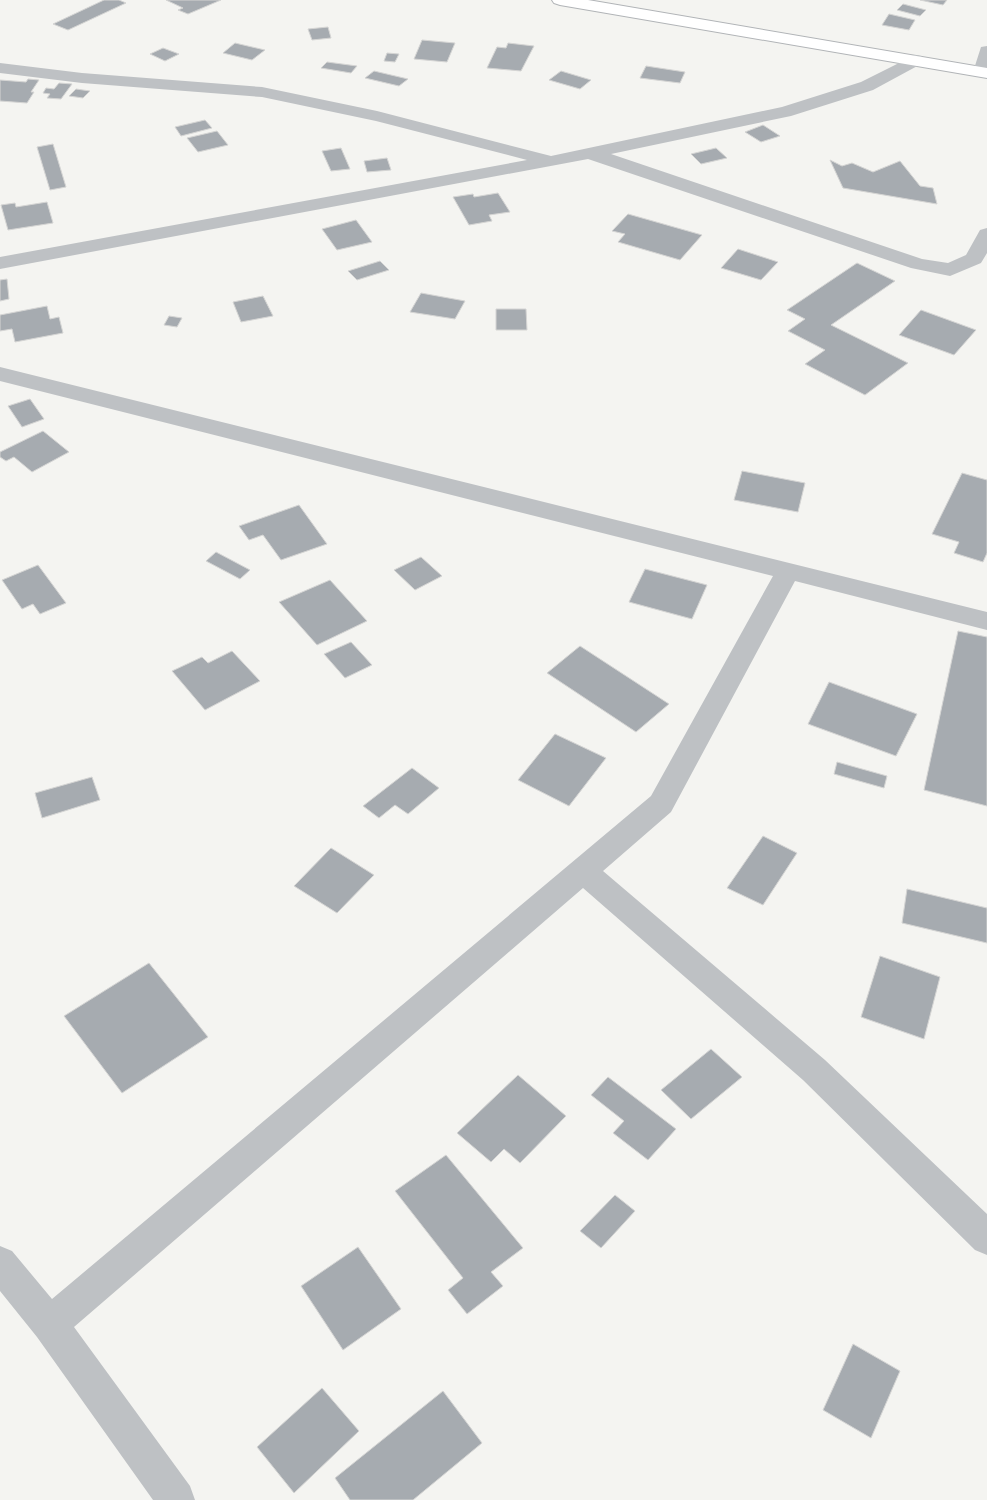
<svg xmlns="http://www.w3.org/2000/svg" width="987" height="1500" viewBox="0 0 987 1500" font-family="'Open Sans',sans-serif">
<style>
.building{fill:#a6abb0;stroke:#d5d5d4}
.lines{fill:none;stroke-linecap:round;stroke-linejoin:round}
.highway-casing{stroke:#b1b4b7;stroke-width:2}
.street{fill:#bec1c4;fill-rule:evenodd}
.highway{fill:#fff;fill-rule:evenodd}
</style>
<rect width="100%" height="100%" fill="#f4f4f1"/>
<path class="building" d="M104,0h15l7,3 -58,27 -15,-6z
M166,0h55l-33,14 -10,-4 5,-2z
M920,0h27l-4,5z
M903,4l23,6 -6,6 -23,-6z
M889,14l26,6 -6,10 -27,-5z
M328,27l3,11 -19,2 -4,-11z
M422,40l33,3 -8,19 -33,-3z
M235,43l30,7 -13,10 -29,-7z
M508,43l26,3 -13,25 -34,-3 10,-21 9,1z
M163,48l16,6 -14,7 -15,-7z
M387,53l12,1 -4,8 -11,-1z
M327,62l30,4 -6,7 -30,-5z
M646,66l39,6 -5,11 -40,-5z
M374,71l34,8 -9,7 -34,-8z
M561,71l30,9 -11,9 -31,-9z
M28,79l11,1 -8,12h3l-7,11 -27,-2v-21l26,2z
M59,83l13,1 -11,15 -14,-1 3,-4 -7,-1 3,-5 8,1z
M76,89l14,2 -7,7 -14,-2z
M205,120l7,8 -31,8 -6,-9z
M763,125l17,11 -19,6 -16,-10z
M217,131l11,14 -30,7 -11,-14z
M53,144l13,43 -16,3 -13,-43z
M341,148l9,21 -19,2 -9,-20z
M716,148l11,10 -26,6 -10,-10z
M387,158l4,12 -24,2 -3,-11z
M830,160l12,6 10,-3 21,9 27,-11 20,25 13,2 4,16 -94,-16z
M498,193l12,19 -21,3 3,6 -23,4 -16,-28 20,-3 1,3z
M47,202l6,21 -45,7 -7,-25 14,-2 1,4z
M628,214l74,21 -22,25 -62,-18 7,-8 -13,-3z
M356,220l16,22 -35,8 -15,-21z
M738,249l40,13 -17,18 -40,-12z
M380,261l9,9 -32,10 -9,-9z
M857,263l38,18 -64,44 77,38 -43,32 -60,-31 20,-14 -37,-19 17,-12 -18,-9z
M7,279l2,20 -9,2v-21z
M421,293l44,8 -10,18 -45,-7z
M263,296l10,20 -32,6 -8,-20z
M47,306l3,13 9,-2 4,16 -48,9 -3,-13 -12,2v-16z
M496,309h30l1,21h-31z
M921,310l55,20 -22,25 -55,-20z
M169,316l13,2 -5,9 -13,-2z
M30,399l14,20 -22,8 -14,-21z
M43,431l26,21 -37,20 -18,-15 -8,4 -6,-4v-5z
M742,471l63,12 -7,29 -64,-12z
M962,473l25,7v73l-4,9 -29,-9 5,-11 -27,-8z
M299,505l28,39 -46,16 -18,-25 -14,5 -10,-14z
M216,552l34,18 -10,9 -34,-18z
M421,557l21,19 -27,14 -21,-20z
M38,565l28,38 -26,11 -7,-10 -11,5 -20,-29z
M645,569l62,16 -15,34 -63,-17z
M330,580l37,41 -50,24 -38,-43z
M958,631l29,6v169l-63,-16z
M351,642l21,23 -27,13 -21,-24z
M580,646l89,58 -33,28 -89,-59z
M232,651l28,30 -55,29 -33,-39 30,-14 6,6z
M829,682l88,32 -21,42 -88,-32z
M555,734l51,24 -37,48 -51,-26z
M837,762l50,14 -3,12 -50,-14z
M412,768l27,20 -31,26 -13,-9 -16,13 -16,-12z
M92,777l8,23 -58,18 -7,-25z
M763,836l34,17 -34,52 -36,-17z
M331,848l43,27 -37,38 -43,-27z
M907,889l80,19v35l-85,-20z
M880,956l60,21 -16,62 -63,-22z
M149,963l59,74 -86,56 -58,-77z
M711,1049l31,28 -51,42 -30,-29z
M518,1075l48,41 -46,47 -16,-14 -13,13 -34,-29z
M608,1077l68,52 -28,31 -35,-27 11,-12 -33,-26z
M446,1155l77,93 -32,24 12,14 -36,28 -19,-24 15,-12 -68,-87z
M615,1195l20,16 -34,37 -21,-17z
M358,1247l43,62 -58,41 -42,-64z
M853,1344l47,27 -29,67 -48,-28z
M322,1388l37,43 -65,62 -37,-46z
M443,1391l39,52 -69,57h-63l-15,-22z"/>
<g class="lines">
<g class="highway-casing">
<path id="highway" d="M552,0h36l399,68v10l-427,-73 -6,-2z"/>
</g>
<path class="street" d="M987,46v30h-11l-3,-4 8,-25z
M915,55l6,1 3,4 -3,4 -48,26 -82,26 -180,38 311,105 26,4 18,-8 14,-25 7,-2v25l-6,10 -31,13 -39,-8 -323,-109 -588,110v-12l527,-97 -151,-39 -114,-24 -180,-14 -82,-10v-10l82,10 180,14 115,24 174,45 231,-49 79,-25z
M0,367l987,245v18l-192,-49 -124,231 -68,59 222,189 162,154v41l-12,-5 -172,-170 -220,-192 -509,439 116,159 5,14h-42l-116,-163 -37,-46v-45l12,5 40,48 599,-503 122,-220 -773,-195z"/>
<use href="#highway" class="highway"/>
</g>
</svg>
